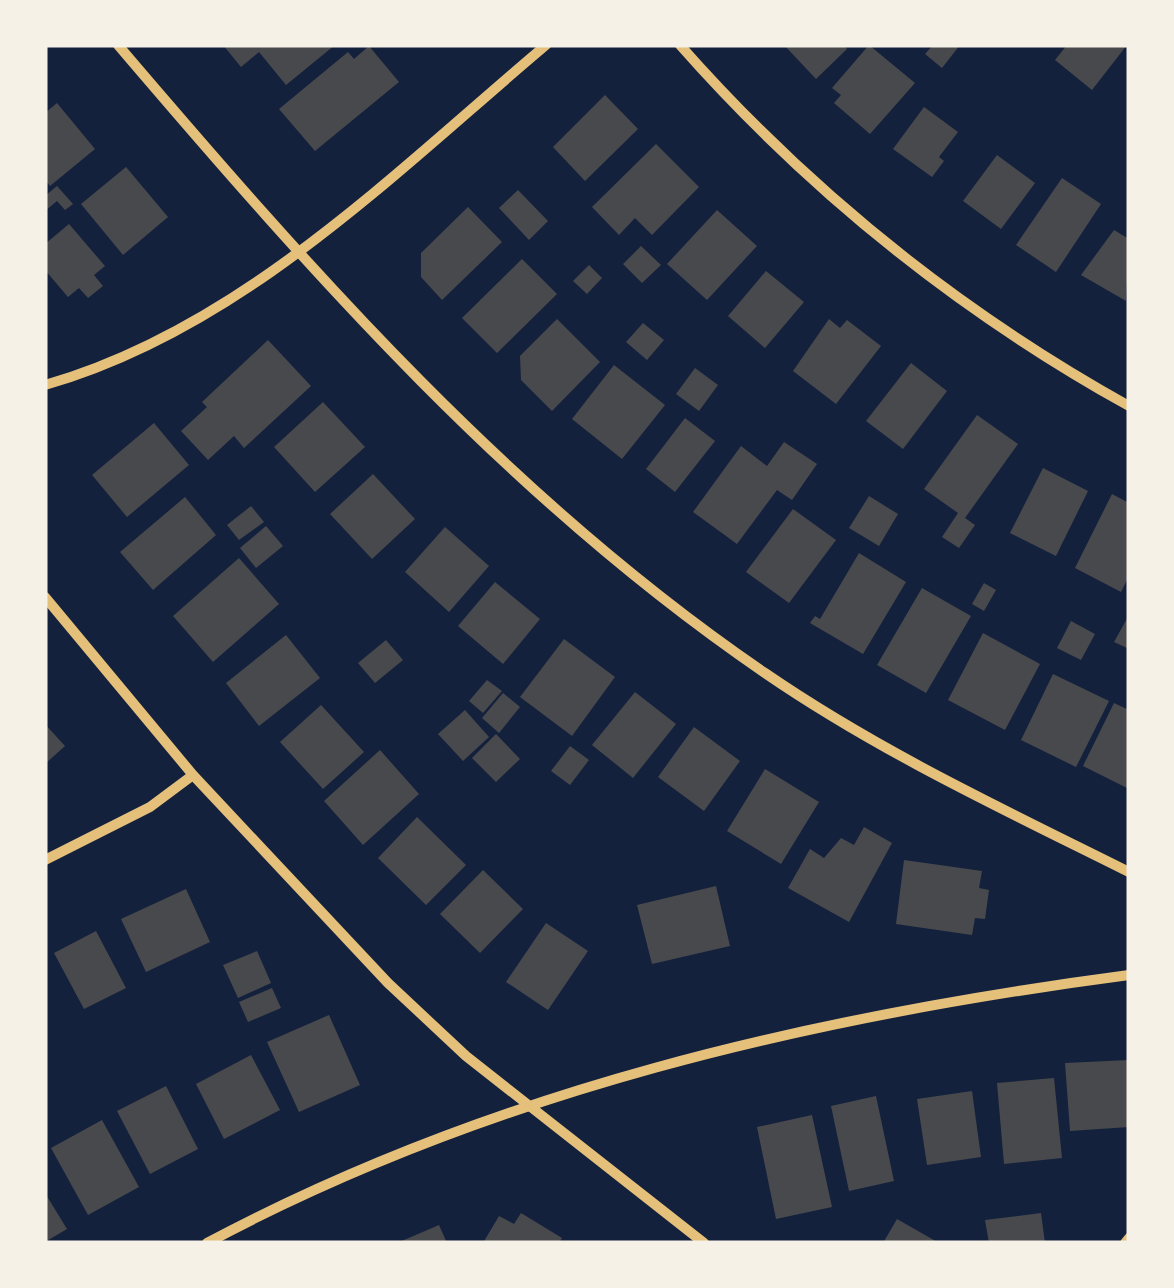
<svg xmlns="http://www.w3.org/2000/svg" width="1174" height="1288" viewBox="0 0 1174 1288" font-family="Roboto,sans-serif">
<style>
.building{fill:#48494c}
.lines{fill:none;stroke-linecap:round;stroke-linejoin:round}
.minor{stroke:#e5c07b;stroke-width:10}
</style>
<rect width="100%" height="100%" fill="#14213d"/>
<path class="building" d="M223,45h112l-49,40 -27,-33 -18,15z
M784,45h60l3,4 -31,30z
M869,45l46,38 -45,51 -36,-31 7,-8 -9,-7z
M933,45h27l-18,23 -17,-14z
M1067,45h60l-35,45 -37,-30z
M369,46l30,36 -84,69 -36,-42 69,-57 6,7z
M605,95l33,34 -53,52 -32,-34z
M57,103l38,46 -45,37 -5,-6v-67z
M924,107l34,25 -19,25 5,4 -12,16 -39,-28z
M656,144l43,43 -47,48 -17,-17 -16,17 -27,-28z
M997,155l38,28 -34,46 -38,-28z
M126,167l42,50 -45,38 -42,-51z
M1062,178l39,26 -45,68 -40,-27z
M57,186l16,18 -8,6 -8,-9 -12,10v-15z
M518,190l30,31 -19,19 -30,-32z
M468,207l34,35 -60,58 -21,-23v-24z
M717,210l40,36 -50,54 -40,-36z
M69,224l36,42 -11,9 9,11 -15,12 -9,-10 -11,9 -23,-27v-26z
M1114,230l15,9 -3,62 -45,-26z
M641,246l20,19 -19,18 -19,-19z
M522,259l35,35 -60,59 -35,-35z
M589,265l13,13 -15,16 -14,-13z
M766,271l38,31 -39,46 -37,-32z
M557,319l43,43 -48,49 -31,-31 -1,-24z
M829,319l11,9 7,-8 34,26 -45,58 -43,-33z
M643,323l21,17 -17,20 -21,-18z
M268,340l43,46 -67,62 -10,-12 -26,24 -27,-29 26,-24 -5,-5z
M911,363l36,28 -44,58 -37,-28z
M614,365l51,40 -43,54 -50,-40z
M695,368l23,17 -19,26 -23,-17z
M323,402l42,45 -50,45 -41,-45z
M977,415l41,29 -53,74 10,7 -16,23 -17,-11 16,-24 -34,-24z
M685,418l30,23 -40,51 -29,-23z
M154,423l35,42 -62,52 -35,-42z
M784,442l33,22 -25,36 -15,-10 -40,54 -44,-32 48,-66 26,20z
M1043,468l45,23 -32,65 -46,-23z
M373,474l42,45 -43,40 -42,-45z
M1112,494l17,9v73l-8,16 -46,-24z
M869,496l29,18 -19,32 -30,-18z
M185,497l31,38 -63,55 -33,-38z
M251,506l13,16 -25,18 -12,-15z
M793,509l43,31 -47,63 -43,-31z
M266,526l17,20 -27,22 -16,-20z
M445,527l44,39 -40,46 -44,-40z
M859,553l47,29 -43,72 -53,-31 5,-7 5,3z
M239,558l40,46 -66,58 -40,-46z
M495,582l45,37 -37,45 -45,-38z
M984,583l12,7 -12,21 -12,-7z
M922,588l49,28 -45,77 -49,-28z
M1129,615v34l-15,-7z
M1071,621l24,13 -14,26 -24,-12z
M983,633l57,31 -35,66 -57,-30z
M286,635l34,43 -61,48 -33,-43z
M564,639l51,38 -43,59 -52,-39z
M386,640l17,20 -28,23 -17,-20z
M1053,674l56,27 -33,66 -55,-27z
M487,680l15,11 -19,22 -14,-12z
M635,692l41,32 -43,54 -41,-33z
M503,693l17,14 -21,26 -17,-15z
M1114,703l15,7v79l-46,-23z
M321,705l43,47 -41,37 -43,-47z
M465,710l24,27 -26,24 -25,-27z
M45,724l20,22 -20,18z
M694,727l46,34 -36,50 -46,-34z
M496,734l24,25 -24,23 -24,-24z
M570,746l19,14 -19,25 -19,-14z
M380,750l39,44 -56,51 -39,-44z
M765,769l54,33 -38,62 -54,-33z
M417,817l49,48 -40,40 -48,-47z
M864,827l28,16 -43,79 -61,-34 22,-39 14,9 17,-20 13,7z
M904,860l78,11 -3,17 10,2 -4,29 -10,-1 -3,17 -76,-11z
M483,870l40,39 -43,44 -40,-39z
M716,886l14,60 -78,18 -15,-59z
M186,889l24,53 -64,30 -25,-53z
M546,923l42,28 -40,59 -42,-28z
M96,931l30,57 -42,21 -30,-56z
M257,951l14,32 -33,15 -15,-33z
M272,988l9,20 -33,14 -9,-20z
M329,1015l31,70 -61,27 -32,-70z
M251,1055l29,55 -56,29 -28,-55z
M1129,1060v67l-59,4 -5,-68z
M1054,1078l8,80 -58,6 -7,-81z
M166,1086l32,63 -48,25 -33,-63z
M972,1091l9,66 -54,8 -10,-66z
M876,1096l18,85 -45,10 -18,-85z
M812,1115l20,92 -56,12 -19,-92z
M102,1120l37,67 -51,28 -37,-67z
M45,1193l22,36 -22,13z
M521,1213l41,25 -3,5h-76l16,-27 15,8z
M1041,1213l4,30h-56l-4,-23z
M897,1219l42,24h-56z
M439,1225l8,18h-50z"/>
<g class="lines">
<path class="minor" d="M118,45c197,231 395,456 647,628 115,79 240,137 364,199
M680,45c128,145 280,267 449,361
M45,385c196,-56 349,-212 501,-340
M45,597l148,178 195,208 78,73 238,187
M45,860l105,-53 43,-32
M207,1243c285,-152 603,-226 922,-268
M1125,1243l4,-5"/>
</g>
<rect width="1174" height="1288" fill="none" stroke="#f6f1e7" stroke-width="95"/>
</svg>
